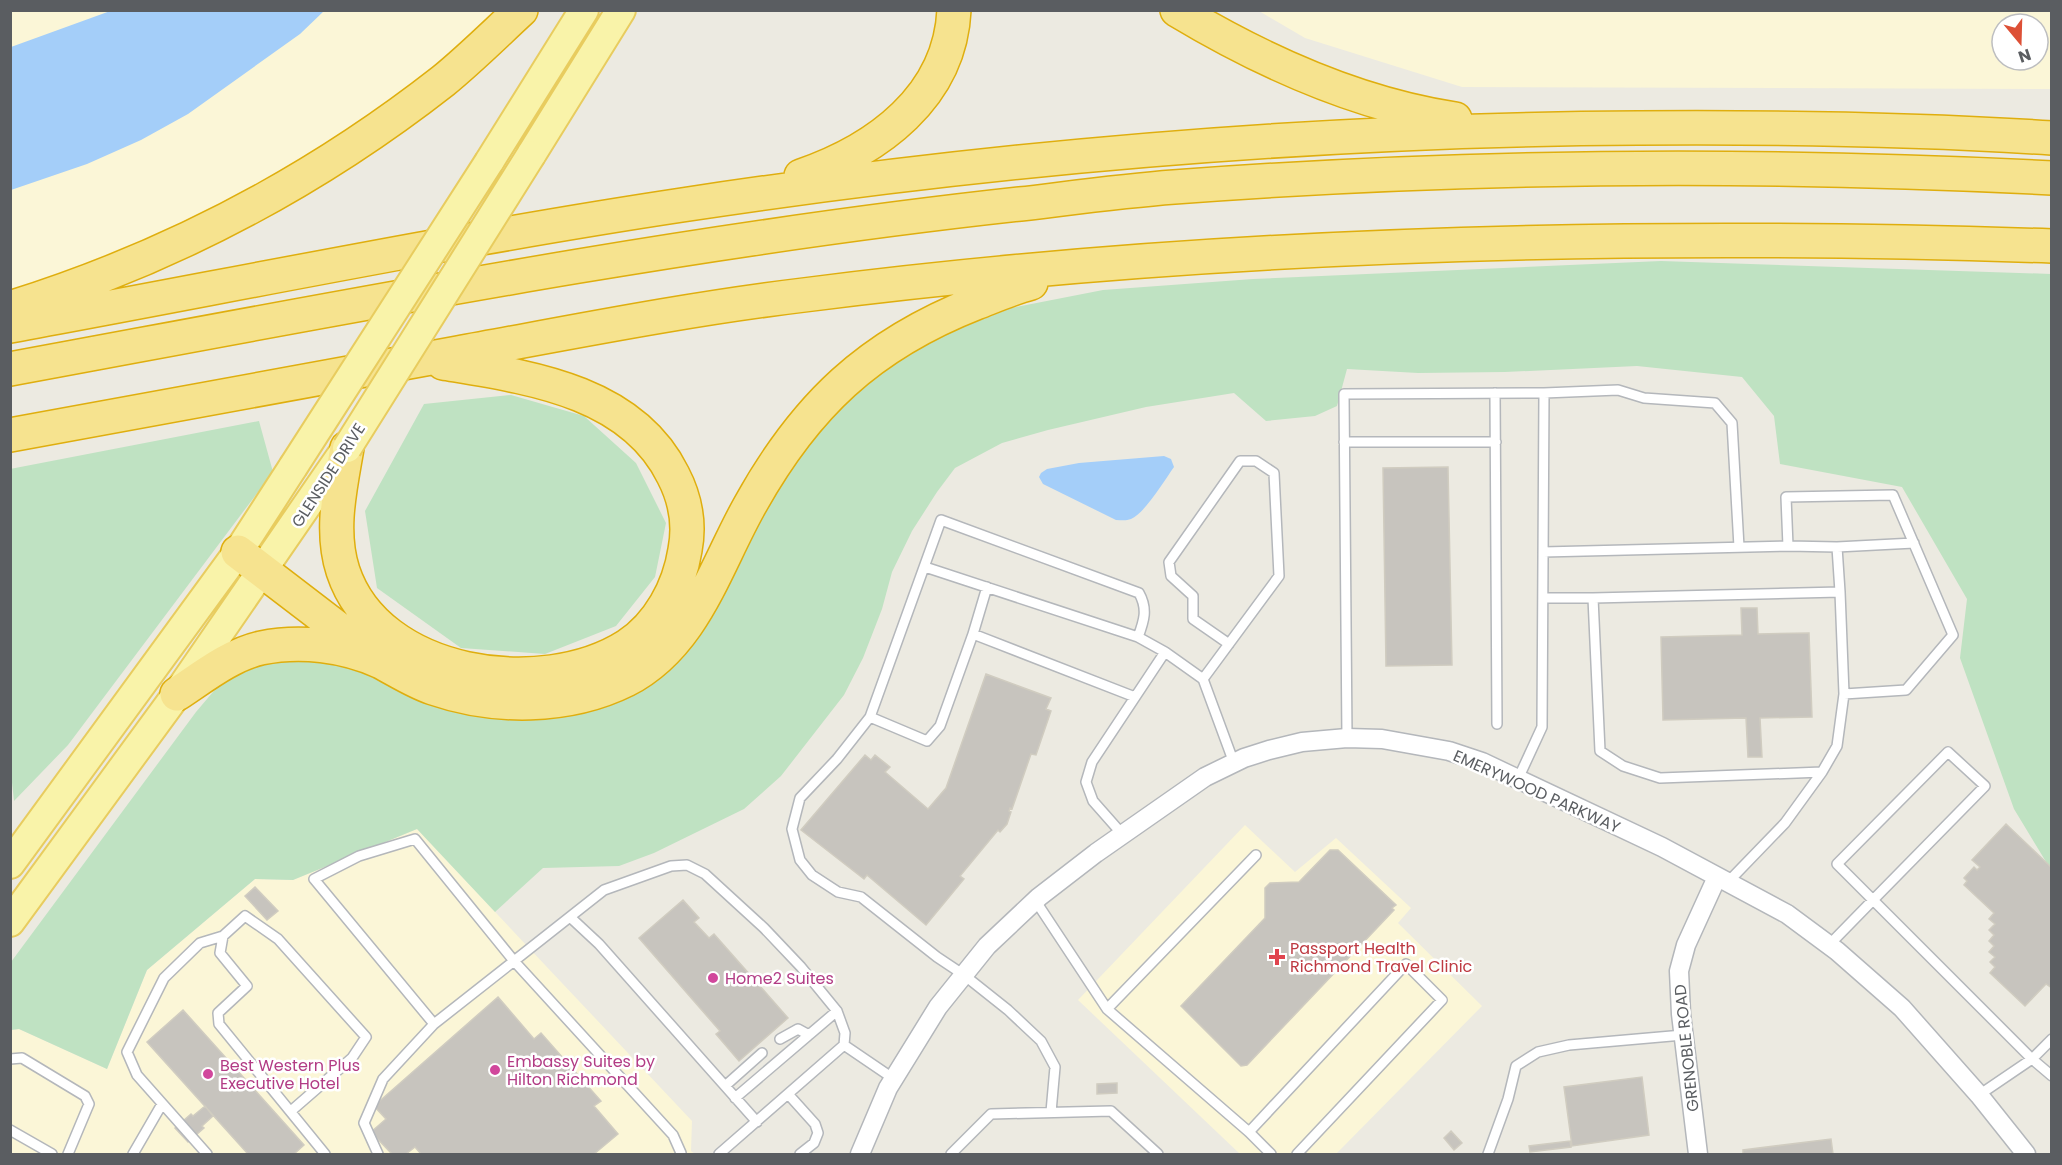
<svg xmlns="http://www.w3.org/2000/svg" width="2062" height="1165" viewBox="0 0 2062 1165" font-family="Poppins,sans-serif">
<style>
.commercial{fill:#fbf6d7;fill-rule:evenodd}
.green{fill:#bfe2c2}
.water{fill:#a4cef9}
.building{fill:#c7c4be;stroke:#d0ccc0;stroke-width:1.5}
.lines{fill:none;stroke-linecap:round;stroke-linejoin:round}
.lane-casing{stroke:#b4b7bb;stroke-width:12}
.street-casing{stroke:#b4b7bb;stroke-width:21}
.primary-casing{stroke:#e8cc5f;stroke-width:32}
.highway-casing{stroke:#dfae0e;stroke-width:36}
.lane{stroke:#fff;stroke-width:9}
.street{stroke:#fff;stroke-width:18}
.primary{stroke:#f9f3a9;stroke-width:28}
.highway{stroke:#f6e38f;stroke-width:33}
.primary-bridge-casing{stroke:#e8cc5f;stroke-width:32;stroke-linecap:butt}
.primary-bridge{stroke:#f9f3a9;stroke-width:28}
.health-dot{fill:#e0444e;stroke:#fff;stroke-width:2}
.hotel-dot{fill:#d1479c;stroke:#fff;stroke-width:2}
.labels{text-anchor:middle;stroke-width:5;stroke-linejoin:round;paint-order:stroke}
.street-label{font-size:16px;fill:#5a5d61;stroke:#fff}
.health-label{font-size:16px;fill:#be3a42;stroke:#fff;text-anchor:start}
.hotel-label{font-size:16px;fill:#b23c85;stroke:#fff;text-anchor:start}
</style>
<rect width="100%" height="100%" fill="#eceae1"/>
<path class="commercial" d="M11,11h510l-204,158 -306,139z
M1259,11h792v78l-589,-2 -157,-49zM2002,24h36v36h-36z
M1245,825l50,47 41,-34 75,70 -13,15 84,83 -146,148h-96l-162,-154z
M417,829l275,292 -1,30 4,3h-684l-1,-124 9,-1 88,40 40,-99 108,-91 38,1z"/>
<path class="green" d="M1661,261l390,13v596l-37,-61 -54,-151 7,-59 -65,-112 -122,-23 -6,-48 -32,-39 -105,-11 -132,6 -87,1 -71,-4 -10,37 -22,10 -49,5 -32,-28 -88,14 -98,23 -46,13 -47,25 -18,24 -25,39 -20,41 -10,37 -19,49 -19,37 -63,81 -37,33 -90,44 -35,13 -76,2 -48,44 -78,-83 -124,51 -38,-1 -108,91 -40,99 -88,-40 -8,1v-68l185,-250 22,-26 30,-17 47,-11 288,45 188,-208 34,-48 37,-41 52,-43 49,-28 68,-27 92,-18 150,-11z
M511,395l73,21 52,47 30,60 -11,54 -39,49 -71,28 -84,-6 -84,-60 -12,-77 59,-107z
M259,421l14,51 -205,273 -54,56 -4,-37v-295z"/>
<path class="water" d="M113,10h211v1l-24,23 -112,80 -47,26 -54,24 -76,26v-143z
M1164,456l7,3 3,8c-10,14 -29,46 -43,52 -5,2 -10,1 -15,1l-73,-36 -4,-7 2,-4 6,-4 32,-6z"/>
<path class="building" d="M1448,467l4,198 -66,1 -3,-198z
M1741,608h16l1,26 51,-1 3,84 -52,1 2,39h-14l-2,-39 -83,2 -2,-83 81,-2z
M986,674l65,24 -5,11 5,2 -15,44 -5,-1 -19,55 -2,-1 -1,3 2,1 -4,12 -7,8 -2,-2 -38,46 4,3 -38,46 -59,-50 -3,4 -63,-49 64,-75 6,5 4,-5 15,12 -5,5 43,37 18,-21z
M2006,824l46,44v120l-6,-4 -21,22 -35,-33 5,-6 -5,-5 5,-5 -6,-5 5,-6 -5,-5 5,-6 -5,-5 6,-6 -6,-5 5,-6 -30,-28 3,-4 -3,-3 10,-11 3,3 3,-3 -8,-7z
M1330,850h8l58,55 -4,3 2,2 -147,155 -6,1 -60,-60 84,-88v-30l5,-5 29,-1z
M255,887l23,24 -11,9 -22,-24z
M683,900l16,18 -5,4 15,16 5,-4 74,84 -49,43 -23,-27 4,-3 -81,-93z
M498,997l36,42 7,-6 60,68 -7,5 24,28 -24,20h-173l-6,-7 -9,7h-14l-21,-22 15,-13 -12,-13z
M183,1010l121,135 -10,9h-46l-101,-112z
M1642,1077l7,58 -77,11 -8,-59z
M1117,1083v10l-20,1v-10z
M205,1106l8,10 -11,10 2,2 -16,14 -13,-14 16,-14 2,2z
M1451,1131l11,12 -8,7 -10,-12z
M1831,1139l2,15h-90v-4z
M1570,1141l1,6 -41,5 -1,-6z"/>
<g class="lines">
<g class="lane-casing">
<path id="lane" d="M1495,393l2,331
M1544,393l74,-3 26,8 71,5 17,20 7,124
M1344,442h152
M1788,546l49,1 3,45
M1837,547l77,-4
M1543,552l245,-6 -2,-49 107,-2 60,140 -47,55 -62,4
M925,567l213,70
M987,587l-14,47 162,63
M1543,598h50
M1229,644l-36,-25v-23l-22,-20 -2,-14 71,-101h16l18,12 5,103 -76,103 31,84
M870,717l57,24 13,-15 33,-92
M1347,738l-3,-344 200,-1 -2,334 -24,52
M1948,752l37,34 -112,114 -36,-36z
M1123,835l-30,-34 -7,-19 6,-20 73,-110 38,27
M1728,882l57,-59 37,-51 -162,6 -37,-12 -23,-15 -7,-153 247,-6 4,102 -7,52 -15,26
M1035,900l72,109 142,123 22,22
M570,917l29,27 158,178
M1829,945l44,-45 159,159 20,17
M1107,1009l149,-154
M780,1039l18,-10 11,6
M10,1059l12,-1 63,38 4,8 -21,50
M725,1086l37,-33
M788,1094l27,30 3,9 -4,10 -14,11
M1979,1095l53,-36 20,-20
M735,1098l102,-87
M291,1111l61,-53 14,-21 -88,-98 -33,-23 -22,20 -3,17 27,33 -29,27 1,11 106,130
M1051,1112l4,-45 -14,-26 -33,-31 -44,-35 -27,-18 -76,-60 -23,-5 -26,-17 -12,-15 -8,-31 8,-31 37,-39 33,-42 71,-197 198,73c9,16 5,28 -1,44l27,15
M10,1130l42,24
M1249,1132l157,-168 36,36 -145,154
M681,1153l-8,-18 -159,-174 90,-71 67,-24 16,-1 18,9 59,54 37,39 36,44 8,22 -1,12 50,34
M133,1154l29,-50
M207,1154l-70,-79 -10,-23 37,-74 36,-35 23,-7
M378,1154l-14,-31 19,-44 51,-55 80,-63 -99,-122 -56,17 -45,23 120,145
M719,1154l125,-109
M951,1154l40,-40 120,-3 47,43
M1488,1154l20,-55 8,-33 22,-14 31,-7 114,-10"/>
</g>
<g class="street-casing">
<path id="street" d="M860,1154l28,-66 50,-81 49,-61 52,-49 57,-44 109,-76 39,-19 25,-8 33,-8 45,-4 35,1 67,12 33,11 180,85 125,67 50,37 65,57 77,87 47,59
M1698,1154l-17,-140 -2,-43 7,-26 31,-68"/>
</g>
<g class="primary-casing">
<path id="primary" d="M531,155l90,-145
M489,162l95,-152
M10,864l228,-312 55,-85
M10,922l167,-228 168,-244"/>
</g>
<g class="highway-casing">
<path id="highway" d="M1177,10c85,51 179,94 278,109
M801,176c76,-26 149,-79 153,-166
M10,308c157,-49 304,-126 433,-227 27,-22 52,-47 78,-71
M10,326c224,-41 447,-87 672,-121 316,-48 636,-75 956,-77 138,-1 276,1 414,10
M10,369c336,-62 670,-128 1010,-165 51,-6 102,-13 154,-17 292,-22 585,-24 878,-9
M10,435c150,-27 299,-55 448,-82 115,-21 230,-44 346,-58 413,-53 831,-63 1248,-49
M347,448c-7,41 -17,83 -4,123 35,106 199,129 284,75 32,-21 52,-58 58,-96 5,-26 0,-52 -12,-75 -42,-85 -146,-98 -230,-112
M238,552l132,101
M177,694c26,-17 53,-39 84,-46 39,-8 83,-3 120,14 17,9 34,20 52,26 61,21 135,21 193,-8 68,-35 89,-113 124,-175 55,-99 119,-160 226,-202 18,-7 36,-15 55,-20"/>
</g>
<use href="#lane" class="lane"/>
<use href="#street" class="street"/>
<use href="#primary" class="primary"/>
<use href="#highway" class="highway"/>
<g class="primary-bridge-casing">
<path id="primary-bridge" d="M347,448l184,-293
M293,467l196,-305"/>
</g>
<use href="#primary-bridge" class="primary-bridge"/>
</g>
<path class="health-dot" d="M1274 948h6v6h6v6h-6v6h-6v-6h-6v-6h6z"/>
<g class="hotel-dot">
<circle cx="713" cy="978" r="6"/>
<circle cx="495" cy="1070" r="6"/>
<circle cx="208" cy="1074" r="6"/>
</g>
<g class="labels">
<g class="street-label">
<text transform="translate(328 475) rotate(-57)" y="6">GLENSIDE DRIVE</text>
<text transform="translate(1537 791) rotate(24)" y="6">EMERYWOOD PARKWAY</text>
<text transform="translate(1686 1048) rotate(-96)" y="6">GRENOBLE ROAD</text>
</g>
<g class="health-label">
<text x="1290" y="954">Passport Health<tspan x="1290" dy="18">Richmond Travel Clinic</tspan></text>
</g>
<g class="hotel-label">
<text x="725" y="984">Home2 Suites</text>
<text x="507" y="1067">Embassy Suites by<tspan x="507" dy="18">Hilton Richmond</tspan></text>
<text x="220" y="1071">Best Western Plus<tspan x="220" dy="18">Executive Hotel</tspan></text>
</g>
</g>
<rect width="2062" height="1165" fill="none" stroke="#5a5d61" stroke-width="24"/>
<g transform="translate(2020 42) rotate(161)"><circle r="28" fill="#ffffff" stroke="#bdbec0" stroke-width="1.5"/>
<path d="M0-4.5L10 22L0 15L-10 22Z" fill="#dd5036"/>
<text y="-9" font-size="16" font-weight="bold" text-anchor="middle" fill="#5a5d61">N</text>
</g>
</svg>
